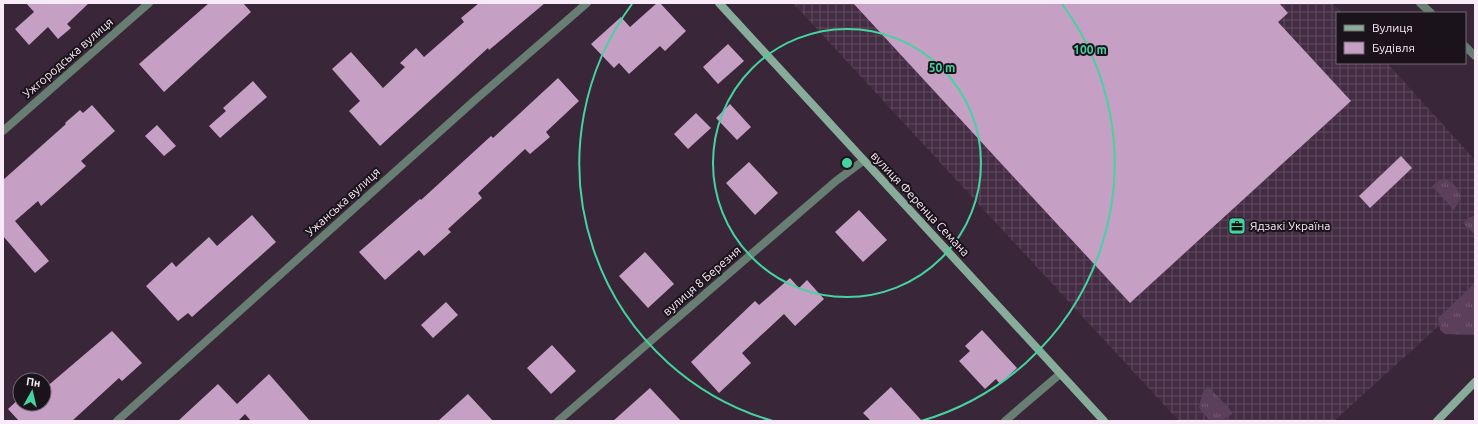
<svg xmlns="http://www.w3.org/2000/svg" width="1478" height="424" viewBox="0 0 1478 424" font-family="Ubuntu,sans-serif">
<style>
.industrial{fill:url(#industrial-grid)}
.grass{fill:url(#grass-tufts)}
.building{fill:#c69fc4}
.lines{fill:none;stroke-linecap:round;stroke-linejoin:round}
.street{stroke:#687e73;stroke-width:8}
.secondary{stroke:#87ac9a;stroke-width:8}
.ring{fill:none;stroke:#43d4a0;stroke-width:2}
.labels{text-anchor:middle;stroke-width:4;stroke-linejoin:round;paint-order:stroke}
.street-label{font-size:12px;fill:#f8ebf7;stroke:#1b131b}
.poi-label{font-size:12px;fill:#f8ebf7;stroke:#1b131b;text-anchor:start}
.centre{fill:#43d4a0;stroke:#1b131b;stroke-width:2}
.ring-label{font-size:12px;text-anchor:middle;font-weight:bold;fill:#43d4a0;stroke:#1b131b;stroke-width:4;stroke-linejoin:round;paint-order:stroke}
</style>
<defs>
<pattern id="industrial-grid" width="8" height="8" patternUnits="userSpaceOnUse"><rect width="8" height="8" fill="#442c44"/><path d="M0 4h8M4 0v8" fill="none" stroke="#604b60"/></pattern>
<pattern id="grass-tufts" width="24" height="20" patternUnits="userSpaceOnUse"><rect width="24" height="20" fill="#5c3f5b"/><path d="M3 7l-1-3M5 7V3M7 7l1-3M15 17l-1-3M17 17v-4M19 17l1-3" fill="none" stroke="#745b73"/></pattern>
</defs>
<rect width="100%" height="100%" fill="#392639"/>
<path class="industrial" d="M793,3h539l10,10h-5v50h50l88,97v133l-141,128h-155z"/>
<path class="grass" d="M1445,180c10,2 13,9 16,17l-7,13 -22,-24 7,-5z
M1475,216v19l-12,-12 7,-6z
M1475,283v52l-30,-1 -5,-4 -2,-12z
M1208,386l25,27 -11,8 -13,-1 -10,-12 3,-14z"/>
<path class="building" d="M26,3h63l-22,21 4,4 -13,11 -10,-12 -19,18 -14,-16 19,-17z
M209,3h34l8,9 -87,80 -25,-28z
M479,3h66l-56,47 -1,-2 -108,98 -31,-35 11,-10 -28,-32 19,-17 32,36 22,-21 -5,-4 16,-15 8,9 40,-35 -3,-4z
M657,3h3l26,28 -21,20 -5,-5 -31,28 -10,-11 -5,5 -23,-24 30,-27 9,10z
M853,3h426l9,10 -10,9 73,79 -221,202z
M728,44l16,17 -26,23 -15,-17z
M558,78l21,23 -33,31 4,5 -20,17 -5,-5 -47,44 4,5 -34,31 3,3 -27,24 -5,-6 -34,30 -26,-28 61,-53 1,1 70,-64 2,2z
M253,81l14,16 -47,41 -11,-12 17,-15 -3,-3z
M730,104l21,23 -14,13 -21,-22z
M92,105l23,26 -34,30 5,5 -45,40 -3,-5 -23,20 34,40 -14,12 -32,-37v-56l63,-56 -1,-1 15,-13 3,3z
M696,113l15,15 -23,21 -14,-15z
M157,125l19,21 -12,10 -19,-20z
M1401,156l11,12 -42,40 -11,-12z
M749,162l29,31 -23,22 -29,-32z
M859,210l28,30 -24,22 -28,-30z
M252,215l24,27 -84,75 -4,-4 -10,8 -32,-35 26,-24 4,5 33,-30 8,9z
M645,252l29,32 -26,24 -29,-32z
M790,278l9,10 8,-8 17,19 -29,27 -11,-12 -42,39 9,10 -32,30 -28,-31 64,-61 4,4z
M446,302l12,13 -25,23 -12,-13z
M982,330l35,38 -17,16 -4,-5 -11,10 -26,-28 11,-10 -5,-5z
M112,331l30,32 -20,18 -3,-3 -47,43h-53l-11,-12 12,-11v6h24v-15z
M552,345l24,26 -25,23 -24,-26z
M269,374l41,47h-59l-6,-7 -7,7h-60l40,-37 19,20z
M891,387l31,34h-51l-8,-8z
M650,388l31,33h-68z
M468,394l25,27h-55z"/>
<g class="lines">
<path class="street" d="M1420,3l11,10
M1465,46l10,10
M3,131l146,-128
M117,421l358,-321 112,-97
M558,421l278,-240 27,-20
M1005,421l55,-47"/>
<path class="secondary" d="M719,3l385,418
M1437,421l38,-39"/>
</g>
<g class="ring">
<circle cx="847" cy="163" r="134"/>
<path d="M773 421A268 268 0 0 1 632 4M1062 4A268 268 0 0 1 921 421"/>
</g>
<defs>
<g id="office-square" transform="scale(0.9)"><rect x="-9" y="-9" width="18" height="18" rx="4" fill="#43d4a0" stroke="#1b131b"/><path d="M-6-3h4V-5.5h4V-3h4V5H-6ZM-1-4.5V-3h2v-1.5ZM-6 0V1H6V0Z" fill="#111"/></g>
</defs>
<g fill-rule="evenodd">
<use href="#office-square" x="1237" y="226"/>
</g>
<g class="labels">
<g class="street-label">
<text transform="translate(68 58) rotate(-41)" y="4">Ужгородська вулиця</text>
<text transform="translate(343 202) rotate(-42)" y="4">Ужанська вулиця</text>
<text transform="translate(920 204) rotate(47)" y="4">вулиця Ференца Семана</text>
<text transform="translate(702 281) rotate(-41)" y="4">вулиця 8 Березня</text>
</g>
<g class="poi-label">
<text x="1250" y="230">Ядзакі Україна</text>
</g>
</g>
<circle cx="847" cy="163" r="6" class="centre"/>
<g class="ring-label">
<text x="1090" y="54">100 m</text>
<text x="942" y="72">50 m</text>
</g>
<rect width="1478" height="424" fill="none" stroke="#f8ebf7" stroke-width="8"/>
<rect x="1336" y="12" width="130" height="52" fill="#1b131b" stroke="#736973"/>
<rect x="1344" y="25" width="20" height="6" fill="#87ac9a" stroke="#736973"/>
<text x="1372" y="32" font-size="12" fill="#f8ebf7">Вулиця</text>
<rect x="1344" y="42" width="20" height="12" fill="#c69fc4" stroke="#736973"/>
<text x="1372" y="52" font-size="12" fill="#f8ebf7">Будівля</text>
<g transform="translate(32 392) rotate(8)"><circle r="19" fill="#1b131b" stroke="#736973"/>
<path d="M0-3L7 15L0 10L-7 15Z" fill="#43d4a0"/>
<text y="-6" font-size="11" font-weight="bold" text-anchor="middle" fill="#f8ebf7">Пн</text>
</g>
</svg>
